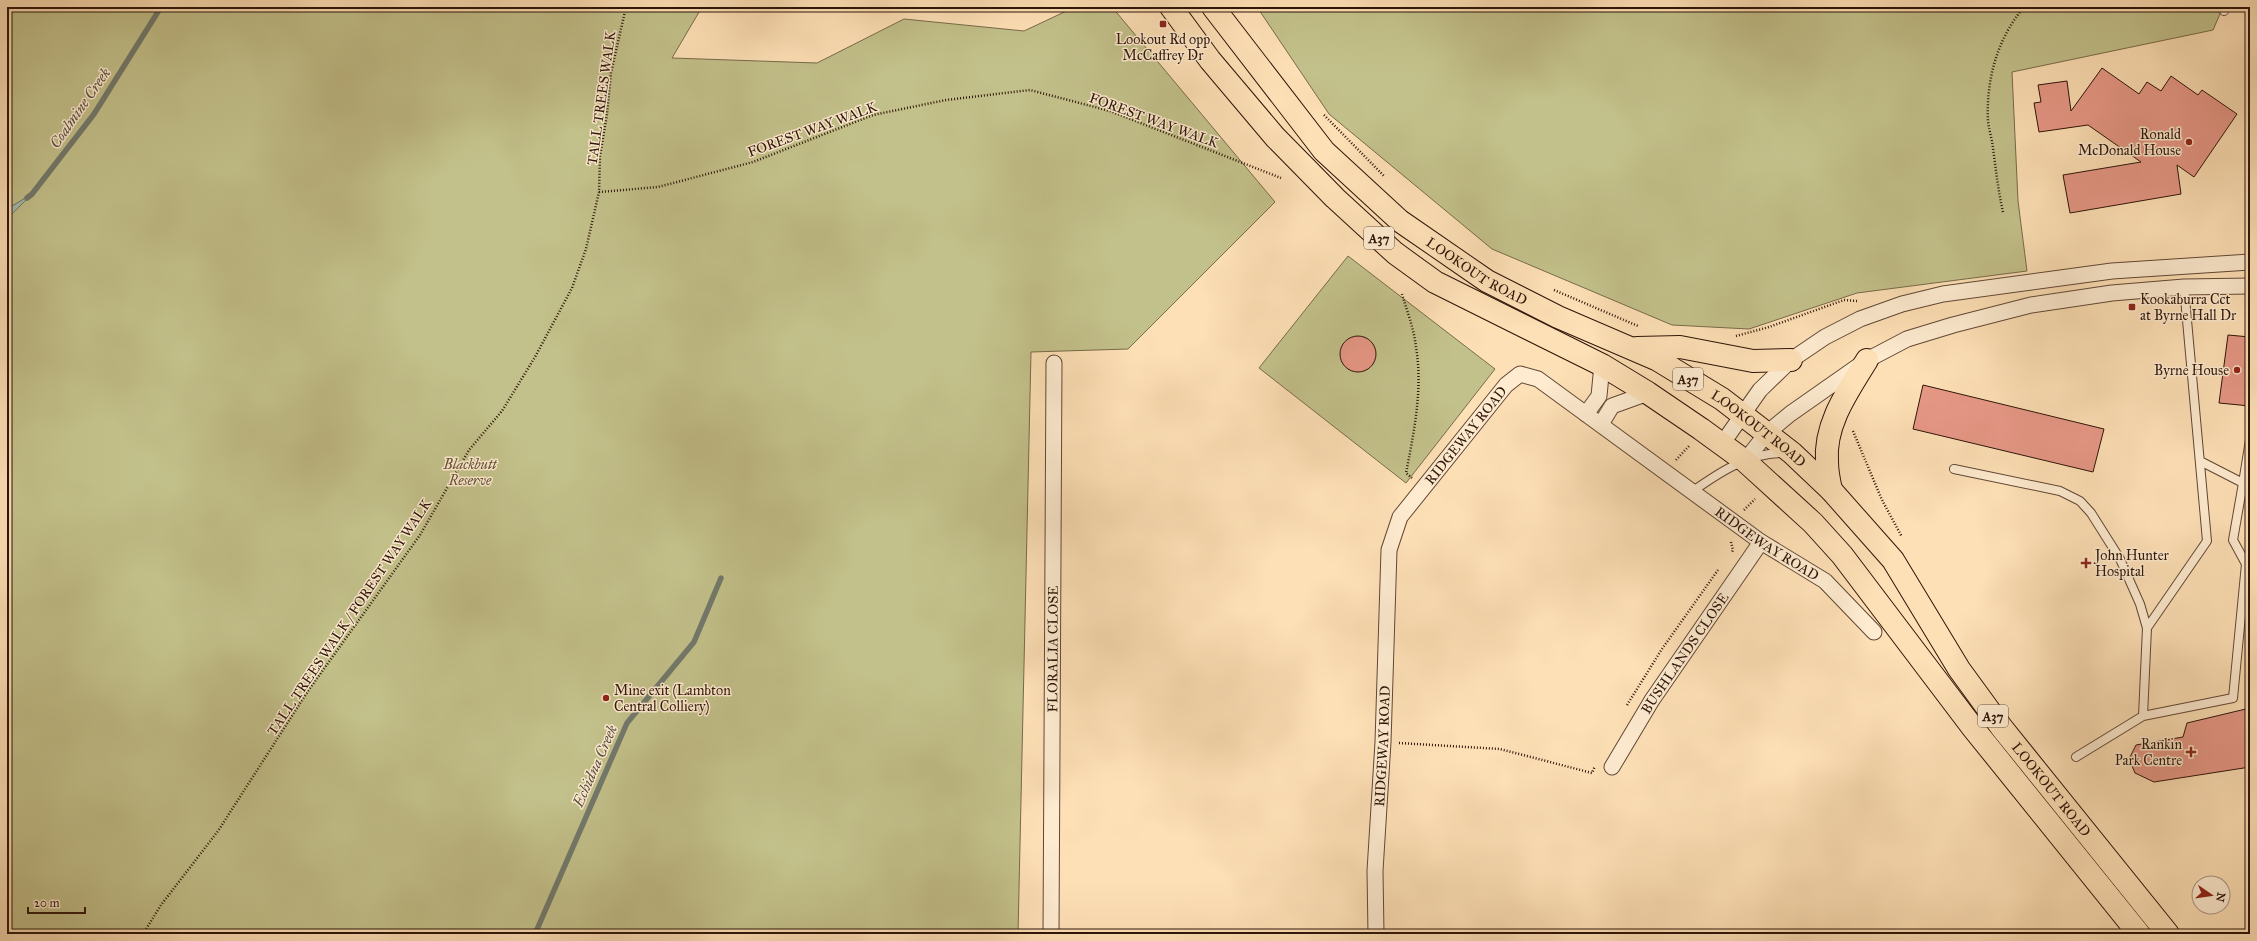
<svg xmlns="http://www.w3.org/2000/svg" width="2257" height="941" viewBox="0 0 2257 941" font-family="'IM FELL Great Primer',serif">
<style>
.green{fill:#c3c18b;stroke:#786a4a}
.water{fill:#a0bdaf;stroke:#72796c}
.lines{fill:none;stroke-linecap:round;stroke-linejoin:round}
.stream{stroke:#72796c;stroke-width:5.5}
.building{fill:#e79887;stroke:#2d1408}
.lane-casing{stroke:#614734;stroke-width:10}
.street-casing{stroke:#614734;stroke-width:17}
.highway-casing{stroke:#2d1408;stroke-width:24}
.path{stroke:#2d1408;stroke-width:2.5;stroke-dasharray:1 2;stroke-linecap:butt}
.lane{stroke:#feebd0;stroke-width:8}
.street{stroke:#feebd0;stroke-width:15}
.highway{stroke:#fee0b6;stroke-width:22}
.poi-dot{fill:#8f2418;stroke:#feebd0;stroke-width:1.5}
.labels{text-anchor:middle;stroke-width:3;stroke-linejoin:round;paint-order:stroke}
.shield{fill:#feebd0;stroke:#6c5444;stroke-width:1}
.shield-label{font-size:13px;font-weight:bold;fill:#2d1408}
.poi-label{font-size:14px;fill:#2d1408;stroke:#feebd0;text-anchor:end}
.street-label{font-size:14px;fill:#2d1408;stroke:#feebd0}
.park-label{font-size:14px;font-style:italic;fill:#625136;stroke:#feebd0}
.water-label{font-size:15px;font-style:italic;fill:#554f42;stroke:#feebd0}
</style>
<rect width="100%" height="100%" fill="#fee0b6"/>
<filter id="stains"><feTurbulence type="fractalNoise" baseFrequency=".005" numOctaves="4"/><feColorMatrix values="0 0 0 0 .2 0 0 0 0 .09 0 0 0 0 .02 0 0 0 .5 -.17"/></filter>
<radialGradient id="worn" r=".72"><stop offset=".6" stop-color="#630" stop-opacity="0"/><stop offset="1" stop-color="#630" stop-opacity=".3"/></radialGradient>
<path class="green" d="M7,7h695l-30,51 145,5 87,-44 120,12 51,-24h37l163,195 -147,147 -97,3 -13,582h-1011v-715l24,-24 -24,14z
M1257,7h966l-10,23 -201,42 6,129 9,70 -170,22 -108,36 -77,-4 -180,-76 -163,-135z
M1348,256l147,113 -89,114 -147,-115z"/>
<path class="water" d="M32,194l-25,25v-10z"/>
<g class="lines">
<path class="stream" d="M27,198l5,-4 62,-80 67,-107
M535,934l92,-211 67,-81 27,-64"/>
</g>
<path class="building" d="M2102,68l37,26 8,-12 14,9 10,-15 27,19 4,-5 35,24 -43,63 -17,-12 4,29 -111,19 -7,-38 78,-13 -53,-37 -49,7 -5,-29 7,-1 -3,-17 29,-4 4,30z
M2228,335l22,2v69l-31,-3z
M1340 354a18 18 0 1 1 36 0a18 18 0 1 1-36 0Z
M1923,385l181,44 -11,43 -180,-43z
M2250,708v59l-96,15 -19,-9 -6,-14 7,-14 47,-8 4,-14z"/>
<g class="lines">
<g class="lane-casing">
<path id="lane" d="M2223,7l1,4
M1954,469l106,22 20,10 11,12 29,46 20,45 7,24 -4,88
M2243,483l7,-43
M1693,491c27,-19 57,-39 92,-38
M2147,628l60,-87 -23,-254
M2076,757l67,-41 90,-18 13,-134 -13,-24 10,-57 -43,-22"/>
</g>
<g class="street-casing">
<g id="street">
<path d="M1586,414l13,-18 3,-31"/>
<path d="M1601,424l11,-18 36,-13"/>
<path d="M1722,444l38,-54 31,-30 34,-23 35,-18 42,-15 41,-10 169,-23 138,-9"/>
<path d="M1745,461l22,-28 23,-19 77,-54 40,-21 46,-14 78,-20 81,-12 72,-6 66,-1"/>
<path id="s1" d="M1612,767l40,-67 109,-158"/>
<path id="s2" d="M1051,934l3,-571"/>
<path id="s3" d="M1376,934l-1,-63 8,-129 6,-192 11,-33 106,-132 14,-11 18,5 223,163 64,39 49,51"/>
</g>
</g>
<g class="highway-casing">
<g id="highway">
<path d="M1171,7l39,53 65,77 60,61 60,55 40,29 167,83 46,28 53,36 44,32 68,62 29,32 131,173 166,206"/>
<path id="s4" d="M1213,7l111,144 76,70 87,60 71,36 100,43 64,39 70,54 39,37 62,70 66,109 43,59 166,206"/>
<path d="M1637,348l43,-1 73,14 38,-1"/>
<path d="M1831,490c-2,-9 -4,-19 -4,-28 -3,-38 21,-71 40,-102"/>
</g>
</g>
<path class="path" d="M1324,115l60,61
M599,192l59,-5 95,-25 120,-47 73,-15 84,-10 80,21 171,67
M2003,212c-5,-22 -7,-42 -10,-64 -1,-9 -4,-18 -5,-27 -2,-41 9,-82 36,-114
M1554,290l84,36
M1402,294c5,17 12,35 14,53 7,42 -2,85 -10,126l6,5
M1736,336l33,-9 75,-27 13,1
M1853,431l29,69 20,37
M1676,460l13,-14
M1744,510l11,-11
M1731,542l2,8 -1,2
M1627,705l35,-56 56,-79
M1399,743l101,6 92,24 3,-7
M143,934l18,-29 57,-74 90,-140 112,-156 49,-85 33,-39 33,-54 37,-69 14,-39 13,-57 1,-36 7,-42 4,-41 15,-66"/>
<use href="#lane" class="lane"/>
<use href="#street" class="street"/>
<use href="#highway" class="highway"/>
</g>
<g class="poi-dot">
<rect x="1159" y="20" width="8" height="8" rx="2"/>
<circle cx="2189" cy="142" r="4"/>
<rect x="2128" y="303" width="8" height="8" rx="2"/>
<circle cx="2237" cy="370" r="4"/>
<path d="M2084 557h4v4h4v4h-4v4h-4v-4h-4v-4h4z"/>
<circle cx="606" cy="698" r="4"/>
<path d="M2189 746h4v4h4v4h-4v4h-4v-4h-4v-4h4z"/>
</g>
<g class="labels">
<g class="shield">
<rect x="1364" y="227" width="30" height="22" rx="3"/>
<rect x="1673" y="368" width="30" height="22" rx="3"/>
<rect x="1978" y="705" width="30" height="22" rx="3"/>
</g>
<g class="shield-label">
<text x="1379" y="243">A37</text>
<text x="1688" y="384">A37</text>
<text x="1993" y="721">A37</text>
</g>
<g class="poi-label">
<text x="1163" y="44" text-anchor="middle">Lookout Rd opp<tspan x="1163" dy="16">McCaffrey Dr</tspan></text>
<text x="2181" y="139">Ronald<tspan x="2181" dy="16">McDonald House</tspan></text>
<text x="2140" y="304" text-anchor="start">Kookaburra Cct<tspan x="2140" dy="16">at Byrne Hall Dr</tspan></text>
<text x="2229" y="375">Byrne House</text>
<text x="2095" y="560" text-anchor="start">John Hunter<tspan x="2095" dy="16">Hospital</tspan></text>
<text x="614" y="695" text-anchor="start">Mine exit (Lambton<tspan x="614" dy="16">Central Colliery)</tspan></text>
<text x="2182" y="749">Rankin<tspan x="2182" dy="16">Park Centre</tspan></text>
</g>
<g class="street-label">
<text transform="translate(601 98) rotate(-82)" y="5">TALL TREES WALK</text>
<text transform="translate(1154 120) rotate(20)" y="5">FOREST WAY WALK</text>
<text transform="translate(812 129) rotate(-20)" y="5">FOREST WAY WALK</text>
<text dy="5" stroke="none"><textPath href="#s4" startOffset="377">LOOKOUT ROAD</textPath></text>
<text dy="5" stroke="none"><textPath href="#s4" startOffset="701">LOOKOUT ROAD</textPath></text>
<text dy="5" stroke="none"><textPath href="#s3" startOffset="524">RIDGEWAY ROAD</textPath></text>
<text dy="5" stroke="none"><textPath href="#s3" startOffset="907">RIDGEWAY ROAD</textPath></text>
<text transform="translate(349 617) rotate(-56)" y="5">TALL TREES WALK / FOREST WAY WALK</text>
<text dy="5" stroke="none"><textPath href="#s2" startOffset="285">FLORALIA CLOSE</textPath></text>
<text dy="5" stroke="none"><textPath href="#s1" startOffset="135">BUSHLANDS CLOSE</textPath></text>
<text dy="5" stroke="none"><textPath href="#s3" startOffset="188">RIDGEWAY ROAD</textPath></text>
<text dy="5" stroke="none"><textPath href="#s4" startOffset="1169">LOOKOUT ROAD</textPath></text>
</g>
<g class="park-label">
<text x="470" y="469">Blackbutt<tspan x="470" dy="16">Reserve</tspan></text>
</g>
<g class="water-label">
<text transform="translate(80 108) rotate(-55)" y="5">Coalmine Creek</text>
<text transform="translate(595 766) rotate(-66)" y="5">Echidna Creek</text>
</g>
</g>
<rect width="2257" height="941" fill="none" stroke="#fee0b6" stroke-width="24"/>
<rect x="8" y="8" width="2241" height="925" fill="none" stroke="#2d1408" stroke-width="2"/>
<rect x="12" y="12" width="2233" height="917" fill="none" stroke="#2d1408"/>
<g transform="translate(2211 895) rotate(103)"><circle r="19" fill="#feebd0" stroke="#aa9580"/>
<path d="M0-3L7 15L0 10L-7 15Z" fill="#8f2418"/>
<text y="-6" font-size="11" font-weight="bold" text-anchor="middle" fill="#2d1408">N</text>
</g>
<path d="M28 907v6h57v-6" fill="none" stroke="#2d1408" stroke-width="2"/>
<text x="34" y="907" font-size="12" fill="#2d1408" stroke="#feebd0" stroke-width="3" paint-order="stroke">20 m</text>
<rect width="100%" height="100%" filter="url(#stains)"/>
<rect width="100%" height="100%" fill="url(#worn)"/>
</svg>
